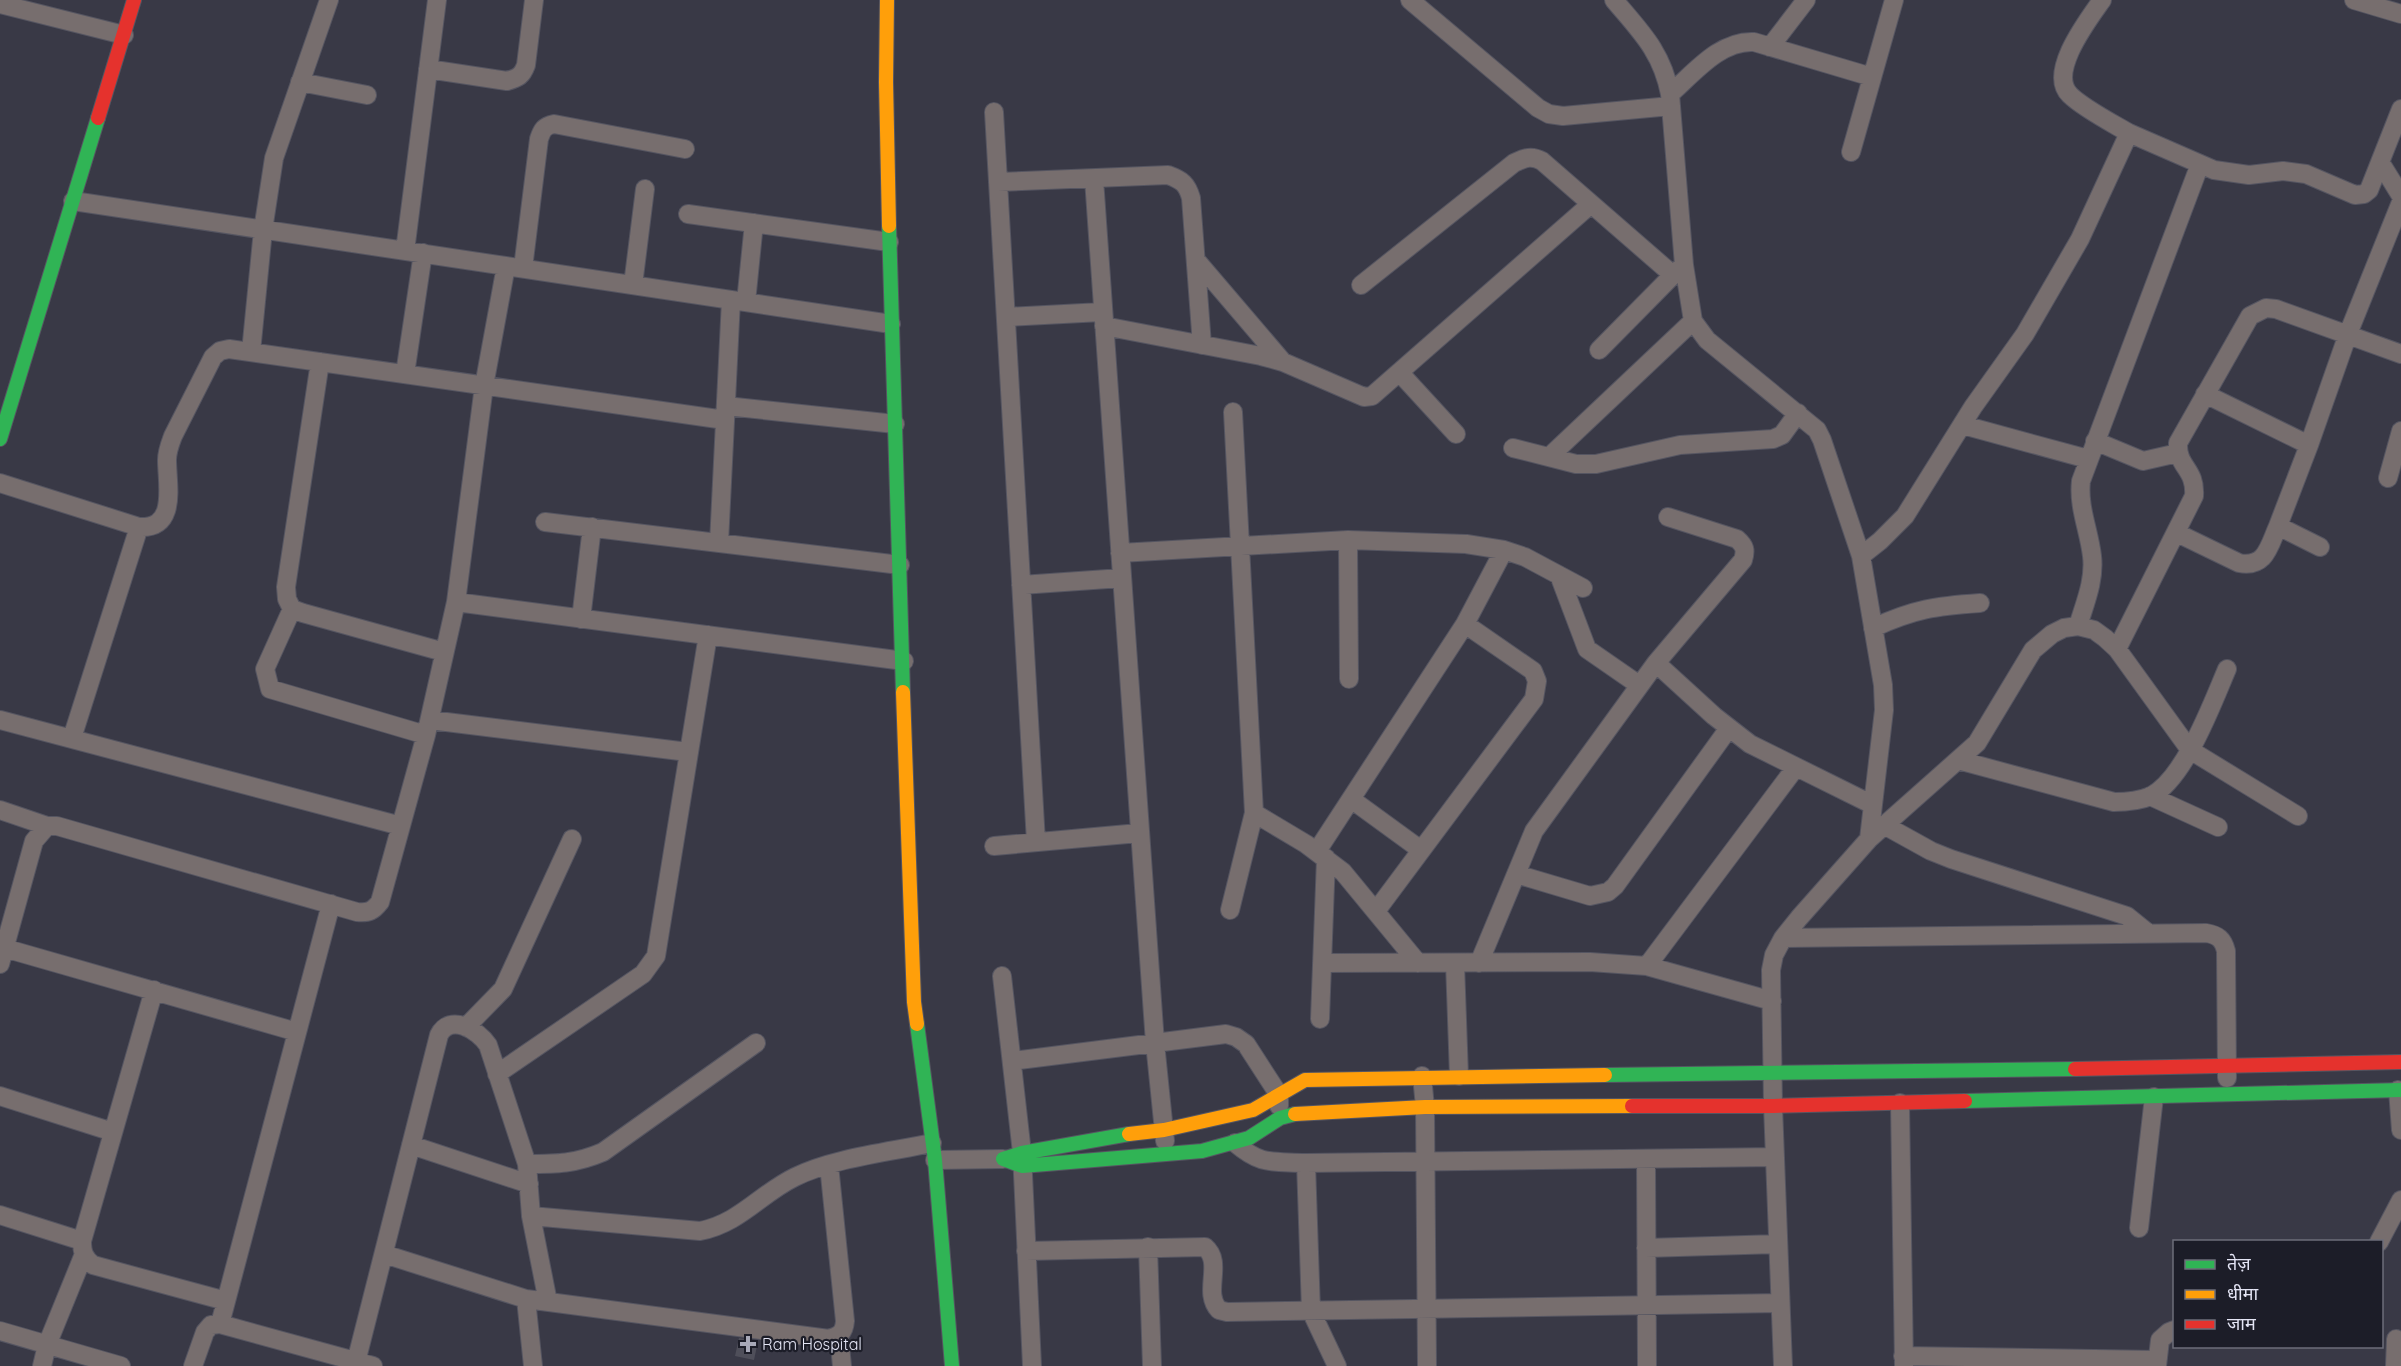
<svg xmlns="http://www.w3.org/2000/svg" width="2401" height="1366" viewBox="0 0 2401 1366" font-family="Quicksand,'Noto Sans Devanagari',sans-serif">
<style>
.building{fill:#4f4f5a}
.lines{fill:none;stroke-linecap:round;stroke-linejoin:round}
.street-casing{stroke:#555561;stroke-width:20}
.fast-casing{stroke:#555561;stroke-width:16}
.slow-casing{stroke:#555561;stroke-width:16}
.jam-casing{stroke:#555561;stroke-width:16}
.street{stroke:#776e6e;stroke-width:18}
.fast{stroke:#30b455;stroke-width:14}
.slow{stroke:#ff9f0a;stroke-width:14}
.jam{stroke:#e5322d;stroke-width:14}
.poi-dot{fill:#a8a9b8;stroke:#1c1d28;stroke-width:2}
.labels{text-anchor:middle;stroke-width:4.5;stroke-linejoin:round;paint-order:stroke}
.poi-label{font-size:16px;fill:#e4e5f5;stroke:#1c1d28;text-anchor:start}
</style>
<rect width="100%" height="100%" fill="#393946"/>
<path class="building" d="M739,1338l19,3 -4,19 -19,-4z"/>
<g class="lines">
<g class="street-casing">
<path id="street" d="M1410,0l128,108 11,6 14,2 108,-10
M1614,0c27,32 48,52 56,94l14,171 9,56 14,19 110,90 5,10 39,116 22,129 1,25 -15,129
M2354,0l47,14
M0,4l124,31
M1770,47l36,-47
M428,69l79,12c11,-3 15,-5 19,-16l8,-65
M300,82l67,13
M1670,94c24,-21 50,-54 84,-52l118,35
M994,112l42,730
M2129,133l85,37 35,5 34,-4 23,3 49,21 9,-1 5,-4 32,-81
M1851,152l43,-152
M2380,162l21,34
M1094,179l61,864 10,98
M998,182l170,-7c14,5 19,9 23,23l11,147
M73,201l818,123
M688,214l201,28
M405,251l32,-251
M1196,260l87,102
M523,268l16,-129c3,-9 5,-13 15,-15l131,25
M633,285l12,-96
M1361,285l153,-122c11,-5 17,-8 28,-2l131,114 11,-10
M746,302l8,-79
M1006,317l96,-5
M1104,326l157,30 22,6 81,35 8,-1 219,-192
M1599,350l74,-75
M251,352l12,-122 11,-72 55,-158
M320,362l-34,225 1,12 5,10 11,4 141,39
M1400,373l56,61
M405,374l18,-121
M2205,394l104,51 -31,81
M726,406l169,18
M1233,412l21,401 52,31 37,28 75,91
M1963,425l125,34
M2095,441l48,20 35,-8
M2309,445l39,-111 53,-132
M1513,448l63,16h20l84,-19 93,-6 9,-4 16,-22
M1549,457l144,-136
M2388,478l13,-47
M0,483l139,44c39,2 28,-42 28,-67 0,-9 3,-16 6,-24l40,-79 7,-6 9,-2 496,71
M1668,517l69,22c8,7 9,11 6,21l-87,103 58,53 36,28 123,61
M545,522l355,43
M2177,533l62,30c27,5 30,-17 39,-37l42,21
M1348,540l1,139
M719,543l12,-243
M1120,553l228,-13 118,4 38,6 21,7 58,31
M1861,556l19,-15 25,-25 68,-109 52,-73 55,-95 49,-106c-17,-10 -46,-25 -59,-38 -23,-22 18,-75 32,-95
M1559,575l28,74 52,36
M1021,585l101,-7
M456,602l448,59
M292,609l-27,60 5,20 156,46
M581,619l11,-92
M2078,626c7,-23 17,-46 14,-70 -3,-26 -14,-49 -11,-75l119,-317
M1873,628c41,-19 63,-22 107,-25
M2117,649l77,-153c2,-28 -17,-28 -16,-53l72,-127 16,-8 10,1 125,45
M0,720l401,106
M430,720l258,32
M72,738l67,-211
M1958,760l156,42c13,0 25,-1 37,-6 34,-18 61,-92 76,-127
M2150,796l68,31
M1351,799l70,51
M0,810l47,16
M1884,825l47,26 20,8 176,57 21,17
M994,846l145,-13
M1317,851l148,-227 39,-74
M1516,874l74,22 18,-4 7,-6 114,-158
M1230,910l24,-97
M1376,911l158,-212 3,-18 -4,-10 -68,-47
M1783,938l423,-5c12,2 17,6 20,18l1,127
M4,948l293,84
M1322,963l268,-1 57,4 125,35
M1455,963l4,113
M1479,963l55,-132 122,-168
M0,964l34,-123 13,-15h10l300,86c12,1 16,-1 23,-10l46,-167 30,-133 28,-216 22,-120
M1647,966l149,-199
M1002,976l20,177 10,213
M154,990l-72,251c0,11 2,17 11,24l133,36
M1320,1019l6,-161
M466,1027l37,-38 69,-150
M1012,1061l214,-27 10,3 10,7 33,51v11
M497,1074l146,-100 13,-18 52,-321
M1422,1076l3,31 2,259
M2398,1090l3,40
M0,1096l113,36
M1900,1103l4,263
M1235,1143c27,23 36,18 71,20l469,-6
M411,1145l118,39
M1646,1159l1,207
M935,1160l68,-1
M1306,1163l5,148 26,55
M527,1164c30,0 48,0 76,-12l153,-109
M0,1215l82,26
M531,1216l17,86
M2139,1228l15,-131
M2379,1242l22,-42
M1148,1247l4,119
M1646,1248l132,-4
M1026,1251l179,-4c19,16 -3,45 14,63l8,2 553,-9
M384,1254l142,45
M220,1324l111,-420
M0,1331l121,35
M839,1336l3,30
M1903,1356l254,4
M356,1362l83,-327c11,-22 39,-5 49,10l39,119 4,52 169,15c40,-8 60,-37 95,-54 38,-19 95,-25 137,-34
M42,1366l5,-21 37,-91
M193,1366l12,-34 6,-7 9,-1 153,42
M533,1366l-7,-67 303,40c11,-4 15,-6 16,-18l-16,-156
M1783,1366l-10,-260 -2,-136 3,-15 9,-17 16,-20 70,-79 108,-96 56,-93 19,-16 12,-6 14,-2 16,4 11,8 12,11 73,101 108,66
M2157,1366l3,-26 9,-8 5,-2
M2395,1366l1,-27"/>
</g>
<g class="fast-casing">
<path id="fast" d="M889,226l14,466
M0,439l98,-321
M917,1024l18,136 17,206
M1605,1075l470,-6
M1965,1101l436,-11
M1129,1134l-107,19 -19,6 19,7 180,-15 47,-13 31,-20 15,-4"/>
</g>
<g class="slow-casing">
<path id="slow" d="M887,0l-1,82 3,144
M903,692l11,310 3,22
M1295,1114l130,-7 207,-1
M1129,1134l35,-4 89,-20 52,-30 300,-5"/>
</g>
<g class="jam-casing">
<path id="jam" d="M98,118l36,-118
M2075,1069l326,-7
M1632,1106h141l192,-5"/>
</g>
<use href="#street" class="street"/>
<use href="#fast" class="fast"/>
<use href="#slow" class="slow"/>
<use href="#jam" class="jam"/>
</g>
<path class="poi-dot" d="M745 1335h6v6h6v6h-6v6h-6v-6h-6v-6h6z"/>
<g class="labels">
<g class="poi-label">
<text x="762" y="1350">Ram Hospital</text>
</g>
</g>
<rect x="2173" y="1240" width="210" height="108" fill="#1c1d28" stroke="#6c6d7a" stroke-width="1.5"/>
<rect x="2185" y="1260" width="30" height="9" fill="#30b455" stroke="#6c6d7a" stroke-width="1.5"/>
<text x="2227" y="1270" font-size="18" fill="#e4e5f5">तेज़</text>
<rect x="2185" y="1290" width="30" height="9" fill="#ff9f0a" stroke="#6c6d7a" stroke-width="1.5"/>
<text x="2227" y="1300" font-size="18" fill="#e4e5f5">धीमा</text>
<rect x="2185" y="1320" width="30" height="9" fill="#e5322d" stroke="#6c6d7a" stroke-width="1.5"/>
<text x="2227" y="1330" font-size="18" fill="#e4e5f5">जाम</text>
</svg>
